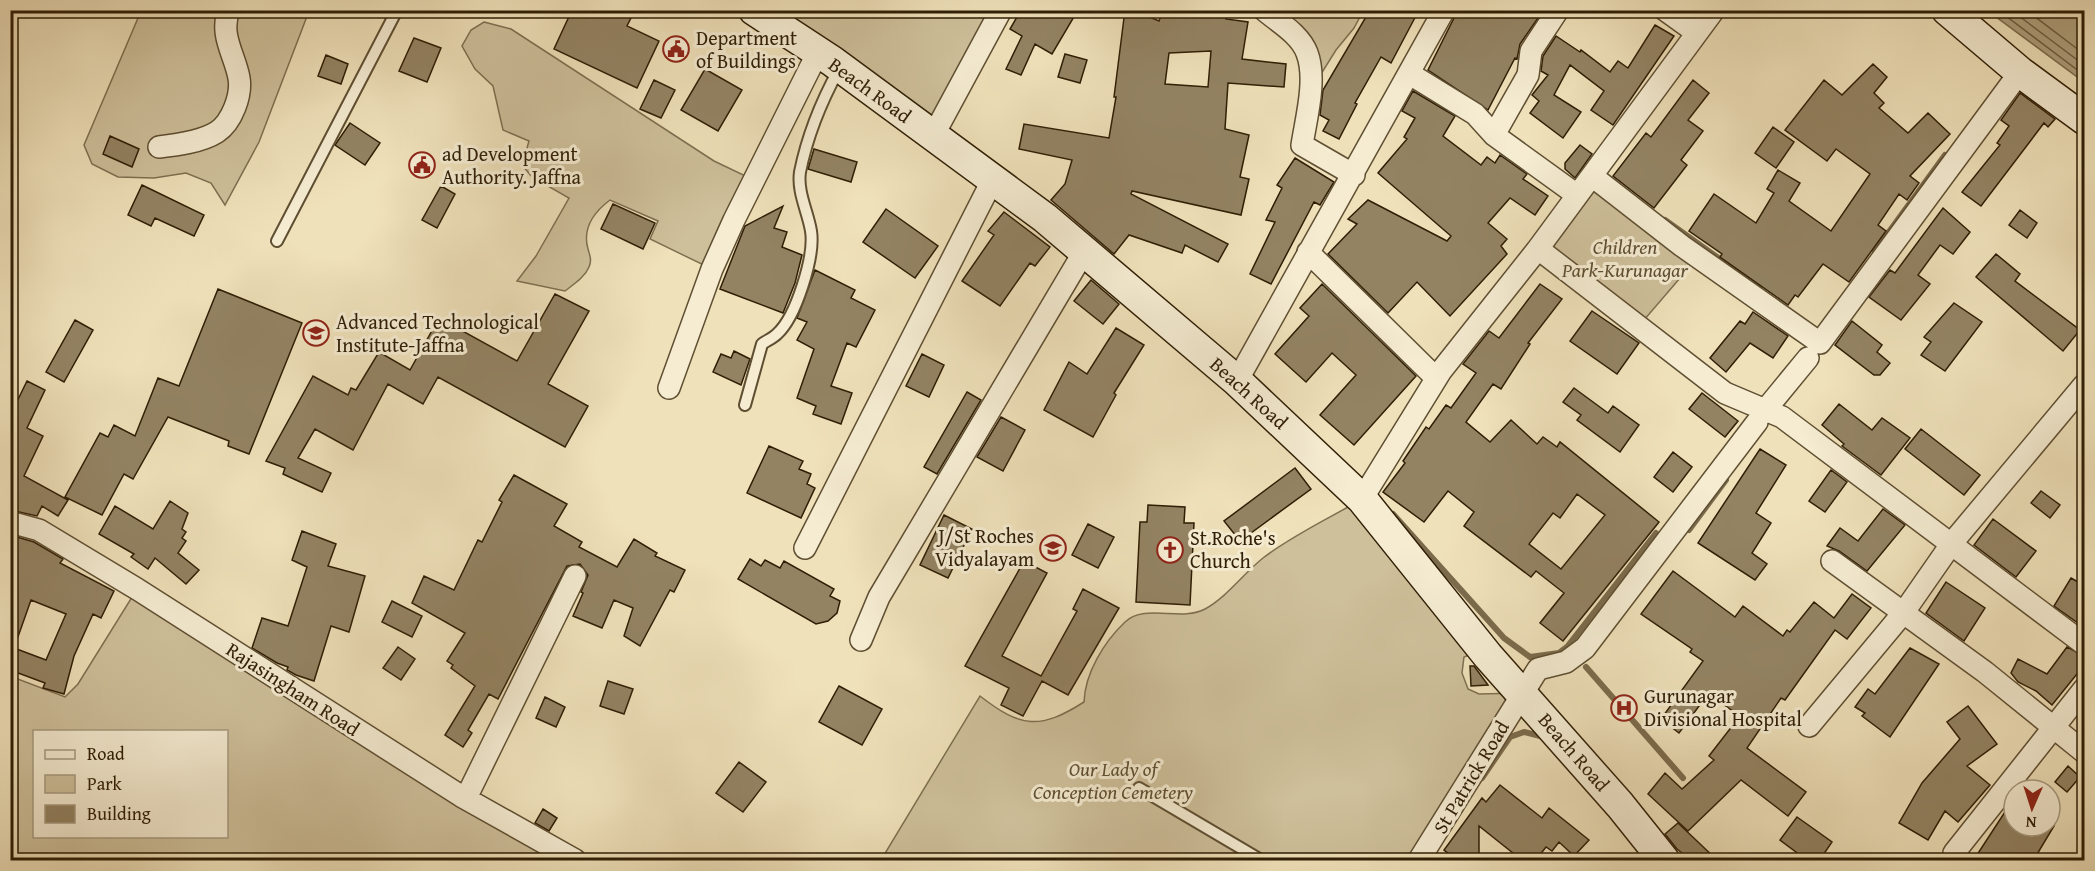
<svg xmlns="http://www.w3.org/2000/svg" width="2095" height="871" viewBox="0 0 2095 871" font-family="'Gentium Book Plus',serif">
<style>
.green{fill:#cec09b;stroke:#7e6f50;stroke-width:1.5;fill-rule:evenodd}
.water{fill:#ae9f7c;stroke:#7b6b4c;stroke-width:1.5}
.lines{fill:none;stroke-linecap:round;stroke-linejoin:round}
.shore{stroke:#6e5e40;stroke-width:1.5}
.stream{stroke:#7b6b4c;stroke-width:6}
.building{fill:#938363;stroke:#2f1e05;stroke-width:1.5;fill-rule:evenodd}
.service-casing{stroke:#5f4f32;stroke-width:14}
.minor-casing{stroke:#5f4f32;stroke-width:24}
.secondary-casing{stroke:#2f1e05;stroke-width:33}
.service{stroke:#f5ecd2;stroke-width:10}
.minor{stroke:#f5ecd2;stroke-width:21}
.secondary{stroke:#f5ecd2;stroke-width:30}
.labels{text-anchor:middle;stroke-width:6;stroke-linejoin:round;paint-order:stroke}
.poi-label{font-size:20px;fill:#2f1e05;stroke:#f5ecd2;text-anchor:start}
.street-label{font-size:20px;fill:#2f1e05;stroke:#f5ecd2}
.park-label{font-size:20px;font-style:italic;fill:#5f4f32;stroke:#f5ecd2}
</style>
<rect width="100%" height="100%" fill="#efe1ba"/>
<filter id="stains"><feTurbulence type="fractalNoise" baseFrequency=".00333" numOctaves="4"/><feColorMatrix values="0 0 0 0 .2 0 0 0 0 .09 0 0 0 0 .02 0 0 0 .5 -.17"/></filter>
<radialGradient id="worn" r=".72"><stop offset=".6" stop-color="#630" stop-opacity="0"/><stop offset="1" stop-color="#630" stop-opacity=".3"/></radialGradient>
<path class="green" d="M141,11h168l-50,131 -34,63 -14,-22 -25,-10 -32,5 -36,-1 -26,-13 -8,-19z
M754,11h247l-68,125z
M1275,11h88l-9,17 -18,22 -25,40 -4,-38z
M484,22l27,7 203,132 40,19 -42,89 -62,-30 8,-18 -48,-21c-16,12 -28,28 -22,49 2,7 4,11 1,18 -4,10 -15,17 -24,24l-48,-10 19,-25 33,-58 -37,-21 -10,-12 7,-24 -26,-11 -10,-44 -18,-17 -13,-23 9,-16z
M1592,176l106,81 -60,70 -96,-76z
M1362,499l112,154 -10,4 -2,16 6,16 11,5 43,-1 -96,158 22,9h-567l99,-164c41,32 60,34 104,6 1,-29 20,-60 41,-80 20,-19 56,0 80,-13 22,-12 39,-36 58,-51 30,-23 67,-40 99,-59z
M137,589l438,271h-564l-1,-184 55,21 13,-13zM34,732h192v104h-192z"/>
<path class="water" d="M1988,11h96v71z"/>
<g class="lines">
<path class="shore" d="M1998,10l86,65
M2011,10l73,55
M2026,10l58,44"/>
<path class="stream" d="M1665,220l94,67
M1875,251l70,-96
M1393,514l111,124 26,19 29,-4 8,-6 89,-114
M1689,530l37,-50
M1586,667l97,111
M1482,778l28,-41 14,-5 20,5"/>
</g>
<path class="building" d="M572,10h27l12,6 3,-6h21l-8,16 32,15 -22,47 -83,-39z
M1021,10h57l-26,44 -17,-10 -14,31 -15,-6 16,-33 -12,-7z
M1125,10h8l26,11 4,-11h66l-3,9 22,3 -6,37 44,5 -2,23 -56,-4 -3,46 24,6 -9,42 9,2 -8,36 -109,-24 -1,3 97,50 -10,18 -33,-17 -3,8 -53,-18 -15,19 -63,-54 14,-16 7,-24 -53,-11 5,-25 85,14 7,-41h-2zM1211,51l-3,36 -43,-3 4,-31z
M1370,10h49l-28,53 -10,-6 -26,46 2,1 -18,35 -16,-8 6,-11 -9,-5 3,-25z
M1458,10h68l12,8 -18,26 -3,15 -2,-1 -27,52 -60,-40z
M1655,25l19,11 -61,89 -22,-15 13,-19 -34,-26 -16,30 27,17 -18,26 -33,-25 9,-12 -7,-6 16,-20 -7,-4 2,-15 13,-20 24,16 1,-2 29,22 8,-11 10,7z
M414,38l27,10 -14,34 -28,-11z
M1065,54l22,6 -7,23 -22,-6z
M326,55l22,9 -7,20 -23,-8z
M1873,64l14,13 -13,16 10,10 -5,5 29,25 20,-20 22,21 -40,42 9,7 -12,17 -8,-6 -21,31 8,6 -37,51 -26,-18 -25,33 -3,-2 -7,10 -68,-48 2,-3 -33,-23 25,-37 42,29 18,-30 -7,-4 11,-19 22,13 -11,18 42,30 39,-57 -34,-25 -9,12 -42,-31 39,-50 18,15z
M705,69l37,21 -24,41 -37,-21z
M654,80l21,10 -14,28 -21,-9z
M1693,80l16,13 -21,27 15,11 -22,29 6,5 -33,43 -41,-32 33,-43 5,4z
M1413,91l42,25 -12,20 38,29 6,-8 8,6 5,-8 27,19 -4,5 25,17 -13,19 -25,-17 -22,25 19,16 -6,7 6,8 -57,62 -33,-34 -29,31 -60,-59 29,-30 -9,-5 20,-19 79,41 4,-5 -73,-63 29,-34 -3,-2 11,-19 -13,-7z
M2020,93l35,26 -7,8 -4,-4 -63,83 -19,-14 38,-47 -3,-2 12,-17 -8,-6z
M350,123l30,20 -15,22 -30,-20z
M1773,127l21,15 -18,26 -21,-15z
M110,136l29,13 -7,18 -29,-13z
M1580,145l12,9 -17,24 -10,-9v-6z
M814,149l43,13 -6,20 -43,-13z
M1295,158l39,24 -14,23 -6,-3 -43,82 -21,-10 25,-52 -9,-2 16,-32 -5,-3z
M142,185l62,30 -10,21 -39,-18 -4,8 -23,-11z
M441,186l14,8 -18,34 -15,-8z
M613,204l42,19 -12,26 -42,-20z
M783,206l-9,22 13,4 -5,15 20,8 -7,28 -12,30 -63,-24 25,-63z
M1943,208l27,24 -17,22 -13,-9 -22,30 12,9 -29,36 -32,-23 21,-27 5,3z
M886,209l52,37 -23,32 -52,-36z
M2020,210l17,13 -10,15 -18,-13z
M1004,212l46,35 -15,19 -5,-3 -30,43 -38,-25 32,-46 -6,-4z
M1996,254l24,20 -5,7 65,49 -17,21 -87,-74z
M815,270l40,20 -4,8 24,12 -19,37 -9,-4 -16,43 21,7 -11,31 -28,-10 3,-8 -19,-8 17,-49 -17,-9 10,-18 -10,-4z
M1091,280l28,24 -16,20 -29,-23z
M1322,284l94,92 -62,69 -34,-30 36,-40 -24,-22 -26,29 -31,-28 34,-38 -9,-8z
M1540,284l22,15 -34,44 2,1 -29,45 -8,-5 -27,38 24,20 21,-22 26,24 6,-7 14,10 3,-5 99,80 -96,119 -23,-18 24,-30 -28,-22 -5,6 -67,-51 10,-14 -26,-21 -24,31 -41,-30 22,-29 -2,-2 23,-34 3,2 17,-24 5,3 25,-35 -13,-9 26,-33 10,7zM1577,494l28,21 -44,54 -32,-25 24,-31 7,5z
M218,289l84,34 -53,131 -21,-8 1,-5 -61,-24 -35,62 -9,-5 -22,41 -37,-18 35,-64 8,4 6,-12 21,11 23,-58 21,8z
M555,294l34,17 -41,73 40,22 -23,41 -127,-70 -15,27 -35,-20 -35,66 -38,-21 -17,29 33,15 -9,19 -39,-18 2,-6 -19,-7 47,-85 35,19 3,-7 5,2 23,-38 31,18 29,-52 78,43z
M1954,303l28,19 -37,49 -24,-16 10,-13 -7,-5z
M1592,311l47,32 -22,31 -47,-33z
M1753,312l35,24 -15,22 -23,-15 -24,29 -16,-14 30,-37 5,3z
M75,320l18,10 -29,52 -18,-10z
M1852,321l30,24 -5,7 13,11 -10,12h-6l-39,-30z
M1116,328l28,17 -30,48 2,2 -23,42 -49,-27 25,-48 18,12z
M734,351l16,8 -9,26 -28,-13 8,-18 10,4z
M922,354l22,11 -15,32 -23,-11z
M27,381l18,9 -18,38 16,8 -19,40 44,24 -10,16 -16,-10 -5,10 -27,-6v-94z
M1574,388l34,25 5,-7 26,19 -19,27 -43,-32 4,-5 -18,-13z
M967,392l14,8 -44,74 -13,-7z
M1702,393l36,28 -13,16 -36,-28z
M1839,404l33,26 10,-12 28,20 -29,37 -35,-26 -4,-3 2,-2 -22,-19z
M1001,417l24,13 -22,41 -26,-14z
M1921,429l59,46 -16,20 -59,-46z
M769,446l34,15 -4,8 12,5 -4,10 8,4 -14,30 -54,-25z
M1760,449l26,16 -30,48 15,10 -19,30 15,11 -12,16 -57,-37z
M1673,452l19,15 -19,25 -19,-15z
M1295,468l16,21 -71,52 -16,-20z
M1831,470l16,12 -22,30 -16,-11z
M514,475l53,29 -13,22 28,16 -3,5 38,20 17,-28 23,14 -2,3 30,14 -11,22 -4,-2 -30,56 -16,-10 9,-28 -19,-8 -12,28 -29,-12 10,-23 -2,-1 7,-17 -8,-11 -13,2 -69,133 -9,-5 -21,36 4,3 -9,14 -18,-12 30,-49 -24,-18 2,-3 -6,-4 18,-28 -53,-30 12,-27 30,14 24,-50 4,2 20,-40 -3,-2z
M2041,491l19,14 -10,13 -19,-15z
M170,501l18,12 -6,16 4,3 -4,6 4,3 -8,12 21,17 -13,14 -31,-26 -7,11 -17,-12 3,-3 -35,-20 16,-28 38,23z
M1148,505l37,2 -1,16h10l-4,82 -54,-3 4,-80h7z
M1883,509l22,16 -38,46 -28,-20 -12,-5 13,-18 18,13z
M944,515l28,14 -24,49 -28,-13z
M1993,519l43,32 -20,26 -42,-32z
M1088,524l26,13 -16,31 -26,-13z
M302,531l34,13 -8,22 37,10 -16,56 -18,-6 -17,55 -18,-6 -9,-5 1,-3 -11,-4 -25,-15 10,-30 26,8 19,-59 -15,-7z
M10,535l24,7 29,17 -3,4 54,28 -13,27 -8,-4 -19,42 -10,38 -21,-6 2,-5 -35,-13zM31,600l35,14 -20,46 -32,-12z
M750,559l11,7 4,-6 15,8 4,-7 50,28 -4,7 10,5 -3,12 -9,8 -12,3 -78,-45z
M1024,561l23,12 -45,83 39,20 36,-65 -4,-2 10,-20 36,19 -51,87 -26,-14 -19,35 -22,-11 8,-17 -44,-22z
M1673,571l62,46 8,-11 40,30 4,-6 3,2 24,-30 20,16 18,-24 19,14 -24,31 -12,-9 -50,70 -4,-2 -34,50 59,44 -18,24 -47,-36 -53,51 -40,-37 17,-21 17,16 32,-29 -5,-4 31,-40 -32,-22 -29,39 -18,-14 42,-58 -13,-9 2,-3 -51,-35z
M2071,578l14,8v42l-31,-22z
M1946,582l39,26 -21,33 -38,-28z
M392,601l30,15 -10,21 -30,-15z
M398,647l17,12 -14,21 -18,-12z
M2067,647l18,9v8l-33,41 -16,-14 -18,-9 -7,-9 7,-14 29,15z
M1910,648l29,16 -49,73 -28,-21 3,-3 -10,-6 13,-18 7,5z
M1470,666h4l14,19 -17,1z
M608,681l25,8 -9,25 -24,-8z
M839,686l43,23 -20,36 -43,-23z
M545,697l20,10 -9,20 -20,-9z
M1968,706l29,38 -30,22 23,19 -32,37 -13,-11 -17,29 -29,-17 23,-40 38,-44 -13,-17z
M739,762l27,20 -23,30 -27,-19z
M2068,766l12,11 -13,15 -12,-10z
M1500,785l42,33 7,-10 40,32 -15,16 -15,-14 -7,9 -6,-4 -11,14h-12l-44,-35v28l-6,7h-15l-14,-11 38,-52 4,4z
M2014,798v28h40l-21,35h-60z
M543,809l14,9 -8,13 -14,-8z
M1797,817l35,25 -13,19h-11l-28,-21z
M1678,823l40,38h-26l-15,-12 -12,-15z"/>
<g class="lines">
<g class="service-casing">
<path id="service" d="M277,241l120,-231
M745,405l17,-61c4,-3 11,-6 15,-10 19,-17 38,-78 34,-103 -3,-19 -14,-39 -11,-59 7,-35 22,-72 39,-103
M1139,788l122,72"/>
</g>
<g class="minor-casing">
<path id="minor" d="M1264,10c14,12 36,24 43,43 10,26 -1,66 -5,92l52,30
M1665,10l32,23
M1410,74l65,40 19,21 83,60
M1494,135l34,-60 3,-24 27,-41
M933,136l68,-126
M159,147c18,-2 42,-5 58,-15 15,-10 25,-37 22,-54 -4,-23 -20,-43 -10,-68
M1592,176l90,70 138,97 200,-271
M1537,250l4,1 184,142 57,24 302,227
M1308,252l128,126
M1237,381l207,-371
M669,388l43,-119 22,-49 84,-168
M1762,414l46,-56
M1362,499l79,-128 96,-121 177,-240
M10,522l29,8 98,59 324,207 114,64
M805,548l188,-369
M1832,561l153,111 99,80
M861,640l18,-43 206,-347
M1809,726l95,-114 48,-69 132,-158
M466,798l109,-222
M1954,853l130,-164
M1419,860l119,-191 28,-7 19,-14 172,-226"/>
</g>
<g class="secondary-casing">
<path id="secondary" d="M754,10l78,51 213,157 192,163 125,118 126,157 132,149 44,55
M1947,10l73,62 64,47"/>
</g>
<use href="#service" class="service"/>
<use href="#minor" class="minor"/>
<use href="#secondary" class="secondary"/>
</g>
<defs>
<g id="civic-ring" transform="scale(1.35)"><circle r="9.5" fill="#f5ecd2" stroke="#8f2418" stroke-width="1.5"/><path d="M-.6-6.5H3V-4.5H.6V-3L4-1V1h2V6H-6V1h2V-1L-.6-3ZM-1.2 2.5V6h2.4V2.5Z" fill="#8f2418"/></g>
<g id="university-ring" transform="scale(1.35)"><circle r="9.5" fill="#f5ecd2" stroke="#8f2418" stroke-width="1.5"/><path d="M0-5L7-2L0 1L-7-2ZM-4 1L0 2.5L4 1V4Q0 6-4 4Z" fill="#8f2418"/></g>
<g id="school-ring" transform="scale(1.35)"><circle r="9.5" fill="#f5ecd2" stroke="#8f2418" stroke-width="1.5"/><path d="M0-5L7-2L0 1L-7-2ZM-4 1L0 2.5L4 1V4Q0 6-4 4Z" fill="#8f2418"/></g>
<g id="church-ring" transform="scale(1.35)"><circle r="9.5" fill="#f5ecd2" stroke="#8f2418" stroke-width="1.5"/><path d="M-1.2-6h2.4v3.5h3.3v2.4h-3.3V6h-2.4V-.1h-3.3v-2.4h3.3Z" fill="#8f2418"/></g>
<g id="hospital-ring" transform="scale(1.35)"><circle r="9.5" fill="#f5ecd2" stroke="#8f2418" stroke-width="1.5"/><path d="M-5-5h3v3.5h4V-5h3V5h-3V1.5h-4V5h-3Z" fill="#8f2418"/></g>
</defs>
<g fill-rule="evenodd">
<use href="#civic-ring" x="676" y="49"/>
<use href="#civic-ring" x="422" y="165"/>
<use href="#university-ring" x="316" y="333"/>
<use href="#school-ring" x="1053" y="548"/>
<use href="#church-ring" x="1170" y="550"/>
<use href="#hospital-ring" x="1624" y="708"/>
</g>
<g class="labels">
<g class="poi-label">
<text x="696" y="45">Department<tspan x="696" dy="23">of Buildings</tspan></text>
<text x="442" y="161">ad Development<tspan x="442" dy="23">Authority. Jaffna</tspan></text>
<text x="336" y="329">Advanced Technological<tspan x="336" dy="23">Institute-Jaffna</tspan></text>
<text x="1034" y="543" text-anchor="end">J/St Roches<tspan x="1034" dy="23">Vidyalayam</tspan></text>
<text x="1190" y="545">St.Roche's<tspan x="1190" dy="23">Church</tspan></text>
<text x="1644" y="703">Gurunagar<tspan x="1644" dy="23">Divisional Hospital</tspan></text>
</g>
<g class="street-label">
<text transform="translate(870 90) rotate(36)" y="7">Beach Road</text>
<text transform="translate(1249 393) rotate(42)" y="7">Beach Road</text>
<text transform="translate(293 689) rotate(33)" y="7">Rajasingham Road</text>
<text transform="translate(1574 752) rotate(49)" y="7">Beach Road</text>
<text transform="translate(1471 777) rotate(-59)" y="7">St Patrick Road</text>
</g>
<g class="park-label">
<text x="1625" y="254">Children<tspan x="1625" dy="23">Park-Kurunagar</tspan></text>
<text x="1113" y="776">Our Lady of<tspan x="1113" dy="23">Conception Cemetery</tspan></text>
</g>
</g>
<rect width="2095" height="871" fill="none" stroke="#efe1ba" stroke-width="36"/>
<rect x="12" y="12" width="2071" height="847" fill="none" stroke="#2f1e05" stroke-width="3"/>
<rect x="18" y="18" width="2059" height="835" fill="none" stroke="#2f1e05" stroke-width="1.5"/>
<rect x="33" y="730" width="195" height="108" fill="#f5ecd2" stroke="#a69a80" stroke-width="1.5"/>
<rect x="45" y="750" width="30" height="9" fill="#f5ecd2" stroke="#a69a80" stroke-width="1.5"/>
<text x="87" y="760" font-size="18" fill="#2f1e05">Road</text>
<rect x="45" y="775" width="30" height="18" fill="#cec09b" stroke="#a69a80" stroke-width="1.5"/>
<text x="87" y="790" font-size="18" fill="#2f1e05">Park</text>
<rect x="45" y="805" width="30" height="18" fill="#938363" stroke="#a69a80" stroke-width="1.5"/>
<text x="87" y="820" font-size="18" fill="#2f1e05">Building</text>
<g transform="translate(2032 808) rotate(183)"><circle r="28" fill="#f5ecd2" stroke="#a69a80" stroke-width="1.5"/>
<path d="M0-4.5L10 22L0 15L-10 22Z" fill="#8f2418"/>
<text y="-9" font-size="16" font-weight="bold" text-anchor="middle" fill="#2f1e05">N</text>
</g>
<rect width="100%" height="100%" filter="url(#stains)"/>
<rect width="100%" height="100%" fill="url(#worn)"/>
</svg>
